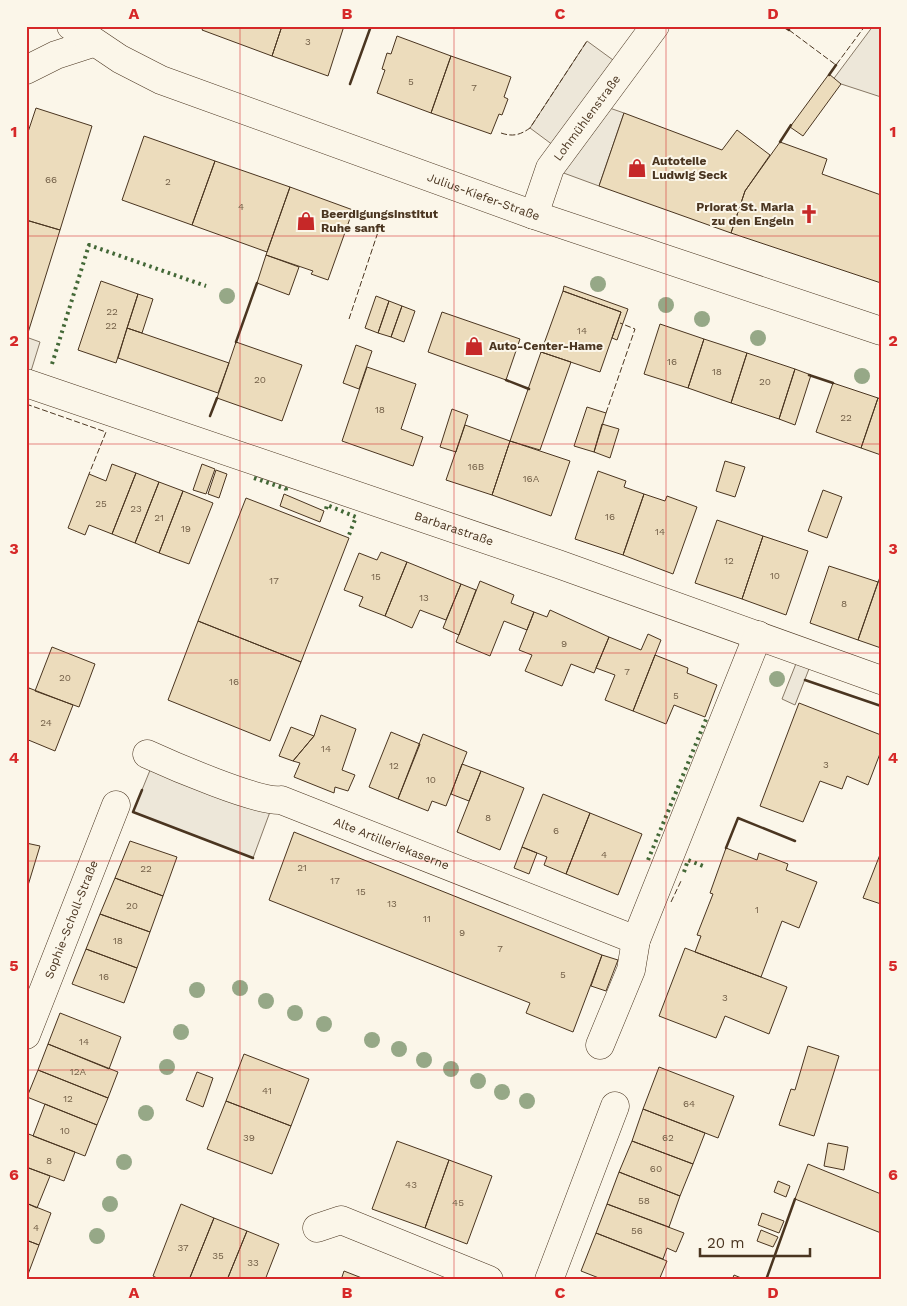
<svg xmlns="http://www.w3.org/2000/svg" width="907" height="1306" viewBox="0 0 907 1306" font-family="'Work Sans',sans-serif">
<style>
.parking{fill:#ede7d9;stroke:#887966}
.building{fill:#ecdcbc;stroke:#4a3520}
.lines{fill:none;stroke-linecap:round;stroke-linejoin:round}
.minor-casing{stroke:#4a3520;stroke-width:29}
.major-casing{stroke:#4a3520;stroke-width:29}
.minor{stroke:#fbf6e9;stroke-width:28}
.major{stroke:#fbf6e9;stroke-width:28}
.hedge{stroke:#436837;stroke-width:4;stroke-dasharray:2.5 4;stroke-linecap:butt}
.fence{stroke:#4a3520;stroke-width:1;stroke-dasharray:6 2.5;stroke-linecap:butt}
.wall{stroke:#4a3520;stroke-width:2.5}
.tree{fill:#96a887}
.grid{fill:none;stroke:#d62828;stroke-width:1;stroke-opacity:0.55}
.labels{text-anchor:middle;stroke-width:4;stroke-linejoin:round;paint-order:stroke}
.number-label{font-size:10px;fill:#725f47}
.street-label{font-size:12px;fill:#4a3520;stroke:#fbf6e9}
.poi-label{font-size:12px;font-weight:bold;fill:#4a3520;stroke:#fbf6e9;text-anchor:start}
.neatline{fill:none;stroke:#d62828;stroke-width:2}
.grid-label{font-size:16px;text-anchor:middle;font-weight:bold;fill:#d62828}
</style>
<rect width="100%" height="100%" fill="#fbf6e9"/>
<path class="parking" d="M873,26h8v71l-49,-16z
M587,41l37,27 -26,36 26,9 -25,73 -49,-18 11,-17 -31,-23z
M26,337l14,5 -13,42 -1,-1z
M801,651l13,5 -19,49 -13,-6z
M155,758l119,43 -21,57 -120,-46z"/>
<path class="building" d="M204,26h78l-10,30 -70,-26z
M282,26h62l-16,50 -56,-20z
M397,36l54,20 -20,57 -54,-20 8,-23 -3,-1 5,-16 4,1z
M451,56l60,21 -7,20 4,2 -6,16 -3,-1 -8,20 -60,-21z
M829,74l12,10 -38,52 -13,-9z
M36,108l56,18 -32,104 -34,-10v-82z
M624,113l98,37 15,-20 33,25 -25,36 -14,42 -132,-47z
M144,136l71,25 -23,64 -70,-25z
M780,142l47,17 -5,15 59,21v88l-150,-50 14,-42z
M215,161l75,26 -23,65 -75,-27z
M290,187l63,23 -25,70 -17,-6 2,-3 -47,-16z
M26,220l34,10 -33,106 -1,-1z
M266,255l33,12 -10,28 -32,-12z
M101,281l37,13 -22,69 -38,-13z
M564,286l64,23 -11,31 -5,-2 9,-26 -58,-21z
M563,291l58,21 -21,60 -59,-20z
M138,294l15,5 -11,34 -15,-5z
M376,296l13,5 -11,32 -13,-5z
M389,301l13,5 -11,31 -13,-4z
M402,306l13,5 -11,31 -13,-5z
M442,312l78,27 -14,41 -78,-28z
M660,324l44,15 -16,49 -44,-14z
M127,328l102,35 -11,30 -100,-35z
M704,339l43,14 -16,50 -43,-15z
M236,342l66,23 -20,56 -65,-23z
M356,345l16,6 -13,38 -16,-6z
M541,352l30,10 -31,88 -30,-9z
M747,353l48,16 -16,50 -48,-16z
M367,367l49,17 -15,45 22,8 -10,29 -71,-25z
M795,369l16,6 -16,50 -16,-6z
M833,383l45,15 -17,50 -45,-16z
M878,398l3,1v56l-20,-7z
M587,407l19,6 -12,39 -20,-6z
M452,409l16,6 -12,37 -16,-5z
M602,424l17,5 -9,29 -16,-6z
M465,425l45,16 -18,54 -46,-15z
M510,441l60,20 -19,55 -59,-21z
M725,461l20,6 -10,30 -19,-6z
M112,464l24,9 -24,61 -23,-9 -4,10 -17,-7 21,-54 17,7z
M202,464l13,5 -9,25 -13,-4z
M216,470l11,4 -8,24 -11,-4z
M598,471l28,10 -2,6 20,7 -21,61 -48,-16z
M136,473l23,9 -24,61 -23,-9z
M159,482l24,9 -24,62 -24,-10z
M823,490l19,7 -15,41 -19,-7z
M183,491l30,12 -24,61 -30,-11z
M284,494l40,17 -4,11 -40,-16z
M644,494l21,7 2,-5 30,11 -24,67 -50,-19z
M246,498l103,40 -48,124 -103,-41z
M717,520l46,16 -21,63 -47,-16z
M763,536l45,15 -22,64 -44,-16z
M381,552l26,10 -22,54 -26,-10 4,-9 -19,-7 15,-37 18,7z
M407,562l54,22 -15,36 -26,-10 -8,18 -27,-12z
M829,566l49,16 -20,58 -48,-17z
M881,574v74l-23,-8z
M480,581l34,14 -3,8 23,9 -7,18 -23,-9 -14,35 -34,-14z
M461,584l15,6 -17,45 -16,-7z
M550,610l59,27 -15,36 -23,-9 -9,22 -37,-15 7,-16 -13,-5 15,-38 13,5z
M198,621l103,41 -31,79 -102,-41z
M648,634l13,6 -28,71 -28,-11 10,-25 -19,-7 13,-31 32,13z
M52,647l43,17 -16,43 -44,-16z
M655,655l33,13 -1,5 30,12 -12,32 -31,-12 -8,19 -33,-13z
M29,688l44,17 -18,46 -29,-12v-44z
M799,703l82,32v16l-13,34 -21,-9 -5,13 -22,-8 -17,41 -43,-16z
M321,715l35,14 -14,41 13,5 -7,16 -13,-4 -1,6 -40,-16 6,-14 -7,-2 21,-25z
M291,727l23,9 -21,25 -14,-5z
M391,732l29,12 -22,55 -29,-12z
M423,734l44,18 -21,54 -14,-5 -4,10 -30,-12z
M462,764l19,7 -12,30 -18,-7z
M481,771l43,17 -24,62 -43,-18z
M543,794l47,19 -24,61 -22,-9 3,-8 -25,-10z
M590,813l52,21 -24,61 -52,-21z
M294,832l308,123 -29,77 -47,-19 4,-10 -261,-103z
M130,841l47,16 -14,39 -48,-18z
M26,843l14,3 -14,46z
M522,847l15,6 -8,21 -15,-6z
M726,848l31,12 2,-7 29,11 -2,6 31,12 -18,46 -17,-7 -21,56 -66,-25 6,-16 -4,-1 16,-41 -3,-1z
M881,852v52l-18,-6z
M115,878l48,18 -13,36 -50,-18z
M100,914l50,18 -13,36 -51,-19z
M685,948l102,39 -18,47 -44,-18 -9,22 -57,-22z
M86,949l51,19 -13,35 -52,-19z
M602,955l16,5 -12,31 -15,-5z
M60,1013l61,24 -12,32 -61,-25z
M48,1044l70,28 -10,26 -70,-28z
M808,1046l31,10 -25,80 -35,-11 12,-36 4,1z
M244,1054l65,25 -18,47 -65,-25z
M659,1067l75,29 -16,42 -75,-29z
M38,1070l70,28 -11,27 -70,-28z
M197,1072l16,6 -10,29 -17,-7z
M226,1101l65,25 -19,48 -65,-25z
M45,1104l52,21 -12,31 -52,-20z
M643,1109l62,24 -12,31 -61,-23z
M26,1133l49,19 -11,29 -38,-14z
M397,1141l52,19 -24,68 -53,-19z
M632,1141l61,23 -13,32 -61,-24z
M828,1143l20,4 -4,23 -20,-4z
M449,1160l43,16 -25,68 -42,-16z
M808,1164l73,30v39l-86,-34z
M26,1167l24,9 -13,32 -11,-5z
M619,1172l61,24 -11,31 -62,-23z
M778,1181l12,5 -4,11 -12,-5z
M26,1203l25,10 -12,32 -13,-5z
M181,1204l33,14 -25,62h-28l-8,-4z
M607,1204l77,29 -8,19 -9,-4 -4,11 -67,-26z
M762,1213l22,8 -5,12 -21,-8z
M214,1218l33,13 -20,49h-38z
M761,1230l17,7 -5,10 -16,-6z
M247,1231l32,13 -14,36h-38z
M596,1233l71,28 -8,19h-55l-23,-9z
M26,1240l13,5 -12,32h-1z
M344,1271l23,9h-26z
M734,1275l12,5h-14z"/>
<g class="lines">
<g class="minor-casing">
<g id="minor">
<path d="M26,70l30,-15 37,-12"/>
<path id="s1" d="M534,215l16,-47 105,-142"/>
<path id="s2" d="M26,383l532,181 323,116"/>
<path id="s3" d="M147,754c24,11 112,49 134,46l355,140"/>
<path id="s4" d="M26,1035l90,-230"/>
<path d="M600,1045l31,-75 5,-30 122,-305"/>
<path d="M317,1228l24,-8 148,60"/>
<path d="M549,1280l66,-174"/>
</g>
</g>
<g class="major-casing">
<g id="major">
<path id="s5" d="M71,26l49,33 41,21 373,135 347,116"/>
</g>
</g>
<use href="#minor" class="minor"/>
<use href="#major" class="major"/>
<path class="hedge" d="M52,364l37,-119 117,41
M254,478l32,11 -1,4
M326,509l1,-4 29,12 -7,18
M648,860l59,-143
M684,872l4,-12 15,6"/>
<path class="fence" d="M789,30l47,35 29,-39
M501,133c12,4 19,2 29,-5l57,-87
M349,319l30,-90
M26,404l80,28 -17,42
M606,413l29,-84 -15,-6
M671,902l10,-21"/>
<path class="wall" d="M783,26l6,4
M829,75l7,-10
M350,84l21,-58
M780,142l11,-17
M236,342l21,-59
M809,375l24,8
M506,380l23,9
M210,416l7,-18
M805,680l76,26
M142,790l-9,22 120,46
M726,848l12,-30 57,23
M766,1280l29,-81"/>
</g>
<g class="tree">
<circle cx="598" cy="284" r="8"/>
<circle cx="227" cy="296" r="8"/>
<circle cx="666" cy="305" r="8"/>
<circle cx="702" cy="319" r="8"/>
<circle cx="758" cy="338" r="8"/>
<circle cx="862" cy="376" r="8"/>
<circle cx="777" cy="679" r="8"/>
<circle cx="240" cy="988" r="8"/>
<circle cx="197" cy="990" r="8"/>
<circle cx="266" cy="1001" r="8"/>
<circle cx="295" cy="1013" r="8"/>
<circle cx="324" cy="1024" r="8"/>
<circle cx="181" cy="1032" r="8"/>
<circle cx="372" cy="1040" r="8"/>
<circle cx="399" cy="1049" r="8"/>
<circle cx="424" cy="1060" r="8"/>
<circle cx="167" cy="1067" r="8"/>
<circle cx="451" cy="1069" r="8"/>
<circle cx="478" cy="1081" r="8"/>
<circle cx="502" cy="1092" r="8"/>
<circle cx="527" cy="1101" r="8"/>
<circle cx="146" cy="1113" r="8"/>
<circle cx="124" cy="1162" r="8"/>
<circle cx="110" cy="1204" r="8"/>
<circle cx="97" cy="1236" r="8"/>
</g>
<path class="grid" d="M240,26v1254M454,26v1254M666,26v1254M26,236h855M26,444h855M26,653h855M26,861h855M26,1070h855"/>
<defs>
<g id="shop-bare" transform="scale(1.5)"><path d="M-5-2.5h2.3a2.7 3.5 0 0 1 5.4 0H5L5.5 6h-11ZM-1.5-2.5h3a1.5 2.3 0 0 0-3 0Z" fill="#c62828" stroke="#fbf6e9" stroke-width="2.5" paint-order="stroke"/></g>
<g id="church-bare" transform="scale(1.5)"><path d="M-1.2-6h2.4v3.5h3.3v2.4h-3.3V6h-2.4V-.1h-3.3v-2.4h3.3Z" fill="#c62828" stroke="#fbf6e9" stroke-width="2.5" paint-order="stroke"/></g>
</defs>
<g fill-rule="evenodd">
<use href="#shop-bare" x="637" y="168"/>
<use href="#church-bare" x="809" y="214"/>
<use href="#shop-bare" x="306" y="221"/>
<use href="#shop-bare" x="474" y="346"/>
</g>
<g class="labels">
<g class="number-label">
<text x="308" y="45">3</text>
<text x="411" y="85">5</text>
<text x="474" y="91">7</text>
<text x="51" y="183">66</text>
<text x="168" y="185">2</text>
<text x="241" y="210">4</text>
<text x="112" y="315">22</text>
<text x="111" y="329">22</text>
<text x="582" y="334">14</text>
<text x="672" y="365">16</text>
<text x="717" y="375">18</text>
<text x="260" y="383">20</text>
<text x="765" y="385">20</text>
<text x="380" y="413">18</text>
<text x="846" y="421">22</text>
<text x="476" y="470">16B</text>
<text x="531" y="482">16A</text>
<text x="101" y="507">25</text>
<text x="136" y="512">23</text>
<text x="610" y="520">16</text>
<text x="159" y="521">21</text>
<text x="186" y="532">19</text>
<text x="660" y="535">14</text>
<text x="729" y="564">12</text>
<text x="775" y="579">10</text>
<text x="376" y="580">15</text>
<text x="274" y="584">17</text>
<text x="424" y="601">13</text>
<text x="844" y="607">8</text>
<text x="564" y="647">9</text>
<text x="627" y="675">7</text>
<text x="65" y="681">20</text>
<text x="234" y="685">16</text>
<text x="676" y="699">5</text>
<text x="46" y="726">24</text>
<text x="326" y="752">14</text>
<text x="826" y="768">3</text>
<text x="394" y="769">12</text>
<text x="431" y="783">10</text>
<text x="488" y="821">8</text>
<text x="556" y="834">6</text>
<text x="604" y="858">4</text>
<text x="302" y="871">21</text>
<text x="146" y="872">22</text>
<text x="335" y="884">17</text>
<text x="361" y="895">15</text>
<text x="392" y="907">13</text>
<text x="132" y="909">20</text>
<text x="757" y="913">1</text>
<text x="427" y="922">11</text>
<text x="462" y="936">9</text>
<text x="118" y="944">18</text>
<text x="500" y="952">7</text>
<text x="563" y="978">5</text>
<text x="104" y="980">16</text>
<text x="725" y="1001">3</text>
<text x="84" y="1045">14</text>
<text x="78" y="1075">12A</text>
<text x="267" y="1094">41</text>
<text x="68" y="1102">12</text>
<text x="689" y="1107">64</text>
<text x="65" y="1134">10</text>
<text x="249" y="1141">39</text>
<text x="668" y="1141">62</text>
<text x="49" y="1164">8</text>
<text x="656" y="1172">60</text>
<text x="411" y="1188">43</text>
<text x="644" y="1204">58</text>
<text x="458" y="1206">45</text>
<text x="36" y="1231">4</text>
<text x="637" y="1234">56</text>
<text x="183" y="1251">37</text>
<text x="218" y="1259">35</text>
<text x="253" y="1266">33</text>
</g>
<g class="street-label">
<text dy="4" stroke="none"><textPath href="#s1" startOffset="112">Lohmühlenstraße</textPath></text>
<text dy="4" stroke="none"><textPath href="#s5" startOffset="448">Julius-Kiefer-Straße</textPath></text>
<text dy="4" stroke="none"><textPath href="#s2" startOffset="452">Barbarastraße</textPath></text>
<text dy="4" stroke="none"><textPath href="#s3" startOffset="261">Alte Artilleriekaserne</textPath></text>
<text dy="4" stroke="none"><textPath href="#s4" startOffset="124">Sophie-Scholl-Straße</textPath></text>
</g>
<g class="poi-label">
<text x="652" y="165">Autoteile<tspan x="652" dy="14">Ludwig Seck</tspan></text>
<text x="794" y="211" text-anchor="end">Priorat St. Maria<tspan x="794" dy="14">zu den Engeln</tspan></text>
<text x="321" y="218">Beerdigungsinstitut<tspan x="321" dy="14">Ruhe sanft</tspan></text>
<text x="489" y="350">Auto-Center-Hame</text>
</g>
</g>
<rect width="907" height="1306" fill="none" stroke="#fbf6e9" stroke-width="55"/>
<path d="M700 1248v8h110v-8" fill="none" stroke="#4a3520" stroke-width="2.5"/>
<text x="707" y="1248" font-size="15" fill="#4a3520" stroke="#fbf6e9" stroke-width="4" paint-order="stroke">20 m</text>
<rect x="28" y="28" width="852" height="1250" class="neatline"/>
<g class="grid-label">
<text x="134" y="19">A</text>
<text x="347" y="19">B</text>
<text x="560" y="19">C</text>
<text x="773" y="19">D</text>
<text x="14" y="137">1</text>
<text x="893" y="137">1</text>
<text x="14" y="346">2</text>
<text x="893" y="346">2</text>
<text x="14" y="554">3</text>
<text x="893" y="554">3</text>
<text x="14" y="763">4</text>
<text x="893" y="763">4</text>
<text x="14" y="971">5</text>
<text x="893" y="971">5</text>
<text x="14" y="1180">6</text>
<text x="893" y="1180">6</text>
<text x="134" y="1298">A</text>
<text x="347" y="1298">B</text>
<text x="560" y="1298">C</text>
<text x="773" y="1298">D</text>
</g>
</svg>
